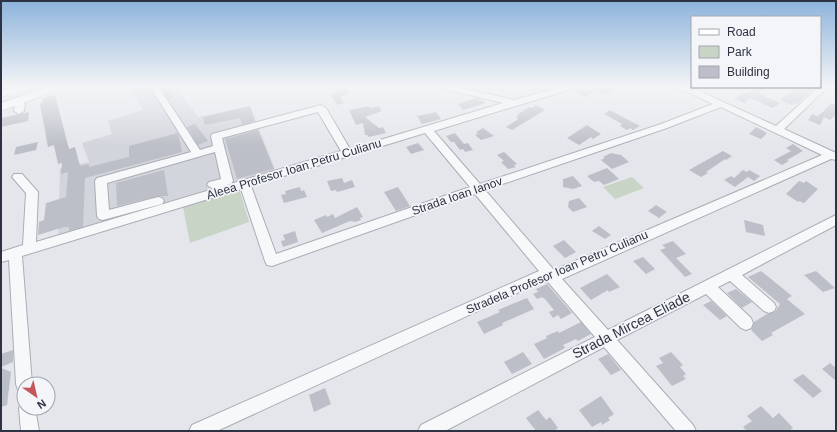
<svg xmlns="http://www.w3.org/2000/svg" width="837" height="432" viewBox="0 0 837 432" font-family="Helvetica,sans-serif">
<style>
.built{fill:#d3d5dd}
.green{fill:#c8d4c6}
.building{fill:#bcbfc7}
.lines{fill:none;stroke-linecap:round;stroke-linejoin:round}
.minor-casing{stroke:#a9adb5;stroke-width:2}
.major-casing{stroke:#a5aab6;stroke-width:1}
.minor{fill:#f7f8f9;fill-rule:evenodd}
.major{fill:#fff;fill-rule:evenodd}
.labels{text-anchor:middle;stroke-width:3.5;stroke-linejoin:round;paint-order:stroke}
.street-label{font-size:12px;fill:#2d3342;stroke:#f4f5f8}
.near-street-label{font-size:14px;fill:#2d3342;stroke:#f4f5f8}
</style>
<rect width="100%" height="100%" fill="#e4e6eb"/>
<path class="built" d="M129,86h46l23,31 52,-11 26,66 -218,64 2,-68 29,-6 -7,-19 30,-9 -4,-13 35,-11z"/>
<path class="green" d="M632,177l12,11 -29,11 -12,-12z
M239,188l10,34 -59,21 -7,-36z"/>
<path class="building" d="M160,86h8l6,11 -6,2z
M586,86h33l-13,8 -4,-2 -2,1z
M584,87l9,5 -8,5 -9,-5z
M756,87h10l-8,6 22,10 -7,5 -23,-10 -5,5 -10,-4 8,-7 4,2z
M797,87h9l6,3 -15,14 -3,-1 -2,2 -12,-5z
M345,88l4,6 -9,3 4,6 -7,2 -6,-10 5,-2 -2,-2z
M55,95l14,54 6,-2 5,19 9,-2v3l40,-10v-11l49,-13 4,19 -97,26 -2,49 -14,4v-4h-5l-26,8 1,-13 5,-2 2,-17 20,-6 2,-25 -7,2 1,-11 -4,1 -4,-19 -6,2 -8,-43 3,-3v-3z
M475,98l7,2 4,3 -23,7 -5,-6z
M831,103l5,2v9l-6,6 -6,-3 -4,8 -12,-5 4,-6 5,2 7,-5z
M536,105l9,5 -33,20 -6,-3 12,-8 -2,-2 2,-1 -1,-1 12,-8 3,1z
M250,106l5,15 -13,4 -2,-7 -35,7 -2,-8z
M369,106l1,2 9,-2 3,5 -17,6 14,11 4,-1 3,6 -17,4 -2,-2h-2l-2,-12 -7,2 -7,-15z
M610,110l11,6 19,10 -7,4 -3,-2 -3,2 -7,-4 2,-2 -18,-10z
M29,112l-1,9 -27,6v-9z
M436,112l5,7 -19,5 -5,-8z
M195,124l13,17 -10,4 -11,-18z
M587,125l14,9 -8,5 -2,-2 -12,8 -12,-7z
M756,127l11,6 -6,6 -12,-5z
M483,128l11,8 -13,4 -6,-5 3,-1 -2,-2z
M258,130l16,39 -37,10 -12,-40z
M455,133l9,11 4,-1 5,7 -8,2 -2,-3 -3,1 -6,-8h-3l-5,-6z
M38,142l-2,8 -22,5 2,-8z
M418,143l6,7 -13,4 -5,-7z
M793,144l10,7 -16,9 2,1 -7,4 -8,-5 17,-9 -5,-3z
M723,151l9,5 -6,4 -1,-1 -19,13 2,1 -7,4 -12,-7z
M504,152l13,12 -3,1 2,2 -8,2 -7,-7 3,-1 -7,-6z
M611,153l10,2 8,7 -17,7 -11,-9 4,-2 -2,-1z
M607,168l12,11 -15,6 -5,-4 -5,1 -7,-6z
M164,170l4,26h-10l-41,10 -1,-23z
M743,170l4,2 2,-2 11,6 -6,5 -6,-4 -13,10 -11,-7 7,-4 3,2z
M573,176l9,10 -9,3 -10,-2v-8z
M342,178l2,5 8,-3 3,7 -18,5 -1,-2 -5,1 -4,-10z
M799,181l5,2 2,-2 12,8 -14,14 -5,-2 -1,1 -12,-8z
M300,187l1,4 3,-1 3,7 -23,6 -3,-8 5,-1 -1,-3z
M398,187l12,19 -14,5 -12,-19z
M579,198l8,9 -14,5 -5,-5 1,-6z
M656,205l11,7 -8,6 -11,-7z
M357,207l6,10 -3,1 1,2 -6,2 -5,-1 -28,12 -8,-13 12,-5 1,2 6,-3 2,4z
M744,220l19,5 2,11 -19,-4z
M599,226l12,9 -6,4 -13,-8z
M295,231l3,11 -15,5 -2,-6 4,-1 -2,-5z
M564,240l12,12 -11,6 -12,-12z
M673,241l13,13 -10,4 16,16 -7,3 -25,-27 6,-2 -4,-3z
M643,257l12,12 -9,5 -13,-13z
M761,271l31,25 -5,3 18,15 -34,19 2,2 -11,6 -11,-11 3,-8 13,-8 8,-2 5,-8 -32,-27z
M816,271l19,17 -12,4 -19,-17z
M607,274l13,13 -11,5 -1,-2 -17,10 -11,-12z
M547,284l25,29 -11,6 -3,-4 -5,3 -4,-6 5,-2 -9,-11 -3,-2 -5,2 -4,-5 5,-2 -2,-3z
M736,289l16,13 -10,6 -15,-15z
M527,298l7,11 -32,14 1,2 -19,9 -7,-12 23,-10 -2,-2z
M711,301l16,15 -7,4 -17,-15z
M581,322l10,12 -13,7 -2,-2 -13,6 2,3 -21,11 -10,-15 13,-6 -1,-2 12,-5 1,2z
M13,350v12l-12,5v-13z
M523,352l9,12 -20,10 -8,-12z
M671,352l12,13 -3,2 6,7 -3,2 3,3 -14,7 -16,-20 7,-3 -4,-5z
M608,354l13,16 -10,5 -13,-16z
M830,363l6,5v13l-14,-12z
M1,368l10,4 -4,33 -6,2z
M803,374l19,17 -9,7 -20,-18z
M325,388l6,16 -17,8 -5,-17z
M601,396l13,18 -6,4 2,2 -8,5 -1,-3 -9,5 -13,-17z
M761,406l12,12 6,-5 14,15 -4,3h-42l-4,-4 9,-6 -5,-5z
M538,410l8,10 4,-3 8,11 -4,3h-18l-10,-13z"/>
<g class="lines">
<g class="minor-casing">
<path id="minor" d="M150,86h8l42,64 13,-4 -2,-10 1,-2 109,-29 5,3 24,41 153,-46 -62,-15 -1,-2h13l61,14 50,-14h12l-1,2 -141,43 46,53 181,-60 52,-20 -34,-16 -1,-2h10l88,40 44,-40h9l-45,43 52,24v7l-5,-1 -269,120 46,51 228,-115v10l-94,50 32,28 2,4 -2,4 -5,2 -5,-2 -34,-30 -12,6 33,31 2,5 -2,5 -5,2 -5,-2 -35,-34 -89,46 76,85 3,6h-20l-72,-84 -159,84h-27l3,-6 174,-88 -47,-55h-7l-324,149h-28l3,-6 347,-154 -64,-77 -203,72 -5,-1 -2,-4 -24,-72 -219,67 10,128h-8v8l-6,-2 -2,-6 -7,-124 -8,2v-10l22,-7 3,-52 -14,-16 2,-3h8l16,18 -2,50 305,-91 -23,-39 -96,26 11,43 -2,3 -18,5 -6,-4 2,-3 12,-3 -6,-27 -108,31 2,27 49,-13 4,1 2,3 -2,3 -4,1 -55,15 -4,-1 -2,-3 -2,-35 2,-3 94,-26zM721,107l101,48 -268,115 -69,-80 182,-62zM425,133l45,54 -194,67 -25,-68z
M17,98l8,5 -1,8 -5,3 -5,-3 1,-7 -3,-3z
M24,401v7h11l4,23h-18l-2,-23 2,-6z"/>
</g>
<g class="major-casing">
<path id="major" d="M19,86h17l-2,2 -33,9v-7z
M50,86h15l-2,2 -62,23v-8z"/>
</g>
<use href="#minor" class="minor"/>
<use href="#major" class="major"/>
</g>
<linearGradient id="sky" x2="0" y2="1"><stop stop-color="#8cb3db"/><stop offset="0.59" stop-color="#f3f4f6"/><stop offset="1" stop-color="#f3f4f6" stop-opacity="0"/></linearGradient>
<rect width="837" height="146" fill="url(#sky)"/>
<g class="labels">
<g class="street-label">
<text transform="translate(294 169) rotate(-17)" y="4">Aleea Profesor Ioan Petru Culianu</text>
<text transform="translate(457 196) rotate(-19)" y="4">Strada Ioan Ianov</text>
<text transform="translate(557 272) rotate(-23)" y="4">Stradela Profesor Ioan Petru Culianu</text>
</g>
<g class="near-street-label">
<text transform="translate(631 325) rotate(-27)" y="5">Strada Mircea Eliade</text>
</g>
</g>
<rect width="837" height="432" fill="none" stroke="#2d3342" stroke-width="4"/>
<rect x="691" y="16" width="130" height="72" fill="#f4f5f8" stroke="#a4a7af"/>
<rect x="699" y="29" width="20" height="6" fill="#ffffff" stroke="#a4a7af"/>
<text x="727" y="36" font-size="12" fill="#2d3342">Road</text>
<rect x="699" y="46" width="20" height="12" fill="#c8d4c6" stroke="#a4a7af"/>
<text x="727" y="56" font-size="12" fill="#2d3342">Park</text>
<rect x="699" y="66" width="20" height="12" fill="#bcbfc7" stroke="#a4a7af"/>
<text x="727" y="76" font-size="12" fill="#2d3342">Building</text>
<g transform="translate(36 396) rotate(146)"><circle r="19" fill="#f4f5f8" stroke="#a4a7af"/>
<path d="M0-3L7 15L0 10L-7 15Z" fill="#c3575b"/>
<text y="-6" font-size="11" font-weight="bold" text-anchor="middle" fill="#2d3342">N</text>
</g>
</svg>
